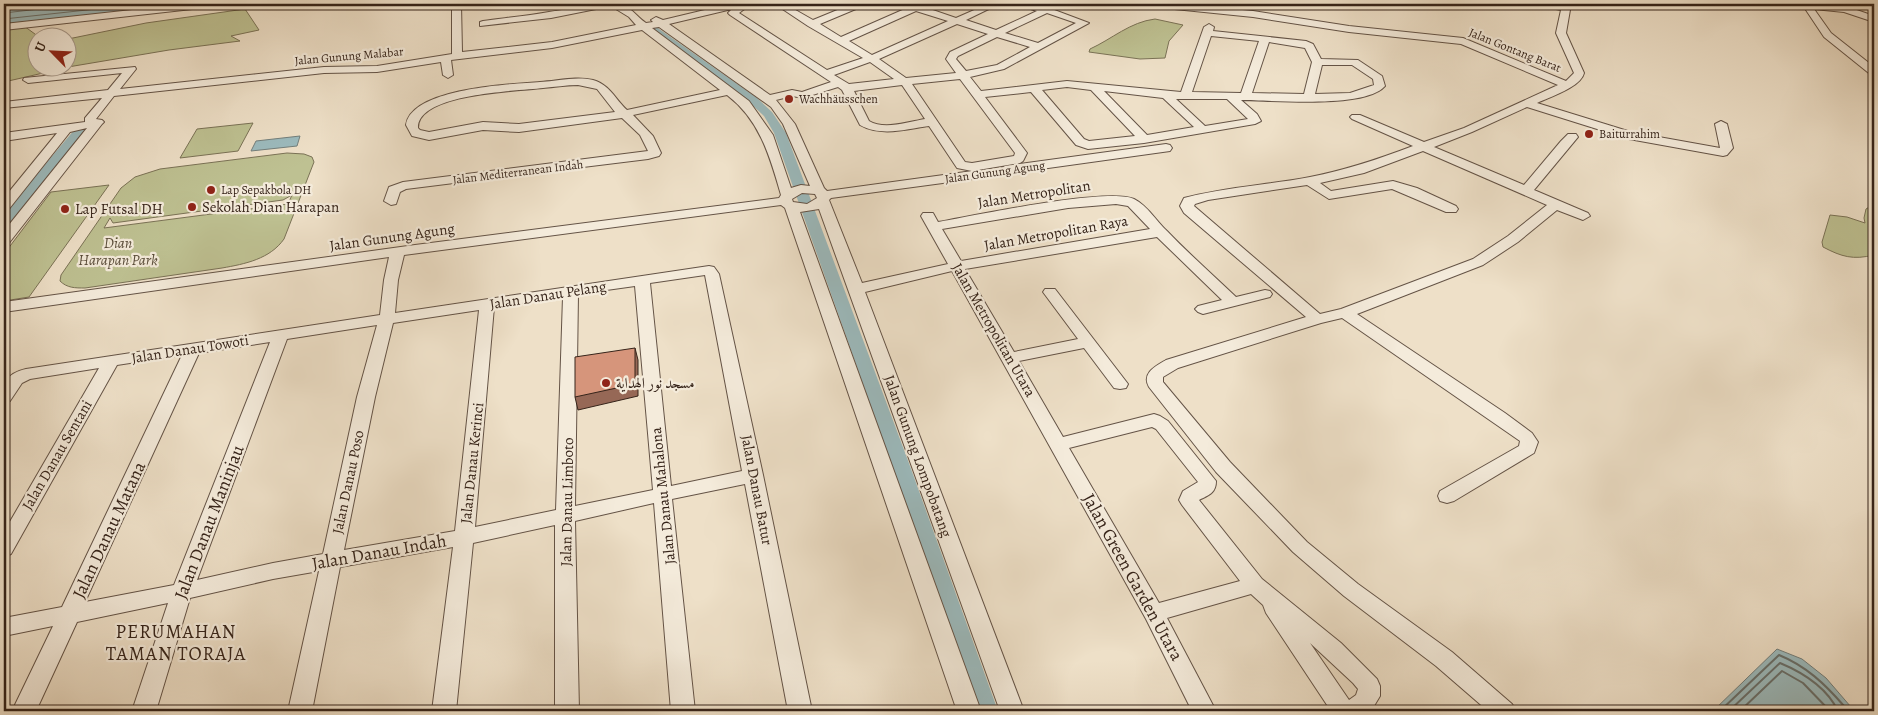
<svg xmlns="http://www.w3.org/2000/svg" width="1878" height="715" viewBox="0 0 1878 715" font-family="Alegreya,Amiri,serif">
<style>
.green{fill:#bec192;stroke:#7a7256;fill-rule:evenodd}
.water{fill:#9cbbbe;stroke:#737f7c}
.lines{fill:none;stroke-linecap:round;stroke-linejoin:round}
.shore-far1{stroke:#69706c;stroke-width:1}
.shore{stroke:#69706c;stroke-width:2}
.canal{fill:#9cbbbe;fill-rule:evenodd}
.minor-casing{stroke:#645346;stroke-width:2}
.minor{fill:#f4ebdb;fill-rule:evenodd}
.shaded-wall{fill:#966856;stroke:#36241a}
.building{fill:#d6957b;stroke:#36241a}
.poi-dot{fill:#8f2418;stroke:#f4ebdb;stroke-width:2}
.labels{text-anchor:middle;stroke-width:4.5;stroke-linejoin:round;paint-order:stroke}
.far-street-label{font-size:12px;fill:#36241a;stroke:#f4ebdb}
.far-poi-label{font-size:12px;fill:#36241a;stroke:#f4ebdb;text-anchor:start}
.street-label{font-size:15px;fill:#36241a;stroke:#f4ebdb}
.poi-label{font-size:15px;fill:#36241a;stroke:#f4ebdb;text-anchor:start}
.park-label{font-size:15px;font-style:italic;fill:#584b38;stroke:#f4ebdb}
.near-street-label{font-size:18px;fill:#36241a;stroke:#f4ebdb}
.near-neighbourhood-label{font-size:19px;letter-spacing:1px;fill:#36241a;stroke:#f4ebdb}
</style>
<rect width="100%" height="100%" fill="#eee0c8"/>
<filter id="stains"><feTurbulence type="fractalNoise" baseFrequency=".004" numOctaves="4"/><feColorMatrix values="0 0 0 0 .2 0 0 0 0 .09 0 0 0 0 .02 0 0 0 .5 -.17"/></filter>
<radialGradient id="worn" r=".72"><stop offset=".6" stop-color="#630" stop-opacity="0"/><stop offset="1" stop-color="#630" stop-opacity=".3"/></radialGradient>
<path class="green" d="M245,9l14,21 -28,6 9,5 -71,9 -101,17v-28l78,-16z
M1155,19l28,6 -14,16 -4,17 -25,1 -51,-7 1,-3c22,-10 40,-27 65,-30z
M24,26l15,11 -1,1v30h27l-61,14v-54z
M253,123l-15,28 -58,7 17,-29z
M287,153l17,1 8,3 2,5 -30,77c-14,20 -39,25 -62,29l-137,20c-10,0 -18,0 -25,-7l1,-6 60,-87 14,-11 25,-8zM292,195l-4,9 -184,24 6,-10 3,5 170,-23z
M109,185l-80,112 -25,4v-47l47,-62z
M1874,204v51c-21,5 -32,2 -51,-8l-1,-5 8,-27 17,2 18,6 -1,-5 2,-9z"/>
<path class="water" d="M4,4h186l-186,20z
M300,136l-3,10 -46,5 5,-10z
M1777,649l25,10 24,19 25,29 -3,4h-135z"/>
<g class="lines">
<path class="shore-far1" d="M4,13l80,-9
M4,19l138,-15"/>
<path class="shore" d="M1720,711l59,-56c27,11 46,29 65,51v5
M1729,711l51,-48c24,10 47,25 58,48
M1740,711l42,-40 21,12 27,28"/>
<path class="canal" d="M655,26l102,72 15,14 14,21 124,333 88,245h-24l-82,-245 -118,-333 -10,-17 -15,-14 -97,-71 -2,-2z
M79,128l4,1 2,3 -2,3 -74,89 -5,1v-12l71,-84z"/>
<g class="minor-casing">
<path id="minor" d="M187,4h28l-5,3 -206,23v-6z
M452,4h9l1,48 90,-10 84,-17 -7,-8 -18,-11 -60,12 -71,8v-4l3,-1c22,-3 44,-5 66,-9 18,-2 56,-12 73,-7 11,4 15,12 24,18l7,-1 -2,-2 5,-3 7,3 67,-16h21l-12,9 88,57 36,-12 -55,-32 -33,-22h10l28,16 39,-16h12l-1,2 -43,18 21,13 66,-29 -7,-4h22l2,3 32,11 32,-14h11l-33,16 30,10 41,-19 -16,-5 -1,-2h14l15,4 40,15 -85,46 -34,8 11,14 86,-10 114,11 23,-65 5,-3 5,3 -1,4 93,10 7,3 8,15 37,1 24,16 3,10c-20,23 -113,14 -144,14l16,14 4,7 -6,3 -111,19 -56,6 -12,-4 -45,-53 -46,5 42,56 -4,8 -3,2 -48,8 -15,-3 -28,-42c-22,3 -48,11 -69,-1l-18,-35 -4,-3 -35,11 -11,-2 -16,4 19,24 29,64 3,3 153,-21 6,4 -6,4 -149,20 -2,2 33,83 86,-19 -27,-48 2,-3h10l5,9c35,-6 170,-35 196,-23 14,7 22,22 33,32 22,23 46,44 69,66l29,-7 5,1 2,3 -2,3 -67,17 -5,-2 -3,-3 3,-3 24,-6 -65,-63 -192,32 49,83 64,-13 -35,-47 2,-3h10l73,95 -2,4 -6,1 -6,-1 -30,-40 -65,13 44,76 91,-23 6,2 8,5 48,60c0,12 -7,14 -17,19l63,79 79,64 36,36 3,7v10l-9,15h-40l-65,-98 -3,-8 -12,-11 -84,24 49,93h-24l-46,-92 -194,-348 -87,21 159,419h-24l-181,-502 -19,3 181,499h-24l-172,-503 -4,-3 -377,50 -6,25 -3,33 314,-47 5,1 5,7 44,201 49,236h-24l-43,-227 -73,15 23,212h-24l-17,-208 -79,18 4,190h-24v-186l-82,18 -17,168h-24l21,-164 -113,20 -28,144h-24l31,-140 -46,8 -83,19 -34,113h-24l36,-108 -91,19 -41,89h-24l41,-85 -49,10v-18l58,-11 120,-252 -65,10 -106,189 -7,3v-25l95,-164 -69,11 -8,4 -12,18 -6,2c-1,-20 1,-29 22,-34l354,-54 4,-35 5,-23 -385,55v-10l411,-57 364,-47 2,-3c-11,-38 -21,-75 -54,-100l-94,20 20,21 8,17 -2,3 -11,3 -242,30 -6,3 -4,12 -5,1 -7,-4 5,-14 14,-5 245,-31 -8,-16 -18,-17 -103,14 -36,-2 -54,10 -17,-4 -6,-11c5,-37 105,-41 134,-43 18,-1 36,-6 53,-2 17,5 22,19 34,30l93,-20 -78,-60 -90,18 -101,12 2,15 -5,3 -5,-3 -2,-13 -64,10 -53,1 -210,23 -18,23 6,1 2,2 -2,2 -93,119 -5,1v-13l83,-103 -17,4 -61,77 -5,1v-12l53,-65 -53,8v-8l81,-11v-4l17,-20 -98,10v-6l104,-12 14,-17 -94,10 -5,-3 1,-2 111,-11 1,2 -16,20 204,-22 53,-1 75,-12zM732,9l-4,4 2,2 101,67 -29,10 -10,-2 -22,5 -101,-71zM916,11l32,10 -76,34 -23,-14zM1047,13l29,10 -38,20 -33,-10zM957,24l31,10 -38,18 -4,7 10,14 -50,5 -27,-19zM659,27l112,80 12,17 27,62 -9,-1 -10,3 -18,-53 -24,-34 -97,-73zM1211,36l48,5 -18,52 -49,-1zM997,37l33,10 -33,18 -31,6 -10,-12 2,-3zM1269,42l36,6 7,14 -8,32 -52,-1zM870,62l24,17 -45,5 -15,-9zM1322,65h30l21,14 1,6 -24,8 -35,1zM960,79l55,74 -1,3 -42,7 -7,-1 -53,-78zM578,85l19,4 18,23 -96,12 -36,-2 -54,10 -9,-2 -2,-2c-1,-35 101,-37 125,-40 12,-1 23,-3 35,-3zM902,85l23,34c-17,3 -41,11 -56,2l-15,-30zM1067,87l24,3 44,46 -46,5 -5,-2 -42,-49zM1104,91l59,7 31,29 -47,8zM1176,99h51l21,20 -43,7zM802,193l13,1 2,4 -10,6 -14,-2 -1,-3zM1116,204l12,2 22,23 -189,32 -19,-32 126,-21zM705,275l37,196 -71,15 -21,-203zM635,286l18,204 -78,16 3,-212zM563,297l-7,213 -81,17 19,-220zM479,310l-24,221 -111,19 31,-153 18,-74zM377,325l-20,72 -34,157 -50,9 -76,17 90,-241zM270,342l-96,243 -89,17 114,-249zM1152,427l4,2 42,53 -15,9 -4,9 3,5 58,76 -81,22 -90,-155zM1310,643l43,40 5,6 -2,6 -7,5z
M1150,4h30l73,7 96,15 114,12 103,43 8,-8 -18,-40 5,-23 -20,-4 -2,-2h32l-5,29 18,40c-3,14 -34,24 -47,30l94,29 89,16 -5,-24 6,-3 6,3 6,24 -6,7 -4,1 -94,-17 -102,-32 -55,25 -38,15 90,38 37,-44 7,-7h8l2,3 -44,53 54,23 2,3 -7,4 -26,-10 -39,32 -35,23 -126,49 148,99 27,20 6,9 -4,11 -80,48 -7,2 -7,-2 -2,-5 2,-5 79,-45 1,-5 -178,-123 -21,5 -143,45 -15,9v5l67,80 77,80 51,42 94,68 60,52 4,7h-28l-52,-45 -92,-70 -51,-44 -77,-80 -67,-85c-8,-14 7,-21 17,-27l140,-43 -122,-104 -4,-7 4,-8c41,-11 84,-13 126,-21 36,-7 69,-18 103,-31l-61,-27 -2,-2 2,-2h8l64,27 40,-14 94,-43 -97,-41 -112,-12 -96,-15 -98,-10zM1423,151l124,54 -39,31 -35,23 -132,50 -21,5 -126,-108 1,-2 13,-4 99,-15 22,14 63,-10 54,23h10l2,-3 -2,-3 -39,-18 -24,-7 -62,10 -11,-8 44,-10z
M1802,4l43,2 29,10v6l-30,-10 -30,-3 17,24 43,34v8l-4,-1 -46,-37z
M1166,144l4,1 2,3 -2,3 -165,23 -6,-4 6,-4z"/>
</g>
<use href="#minor" class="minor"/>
</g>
<path class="shaded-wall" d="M635,348l3,12v36l-60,14 -3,-13z"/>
<path class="building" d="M635,348v36l-60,13v-40z"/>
<g class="poi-dot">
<circle cx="789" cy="99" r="5"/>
<circle cx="1589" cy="134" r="5"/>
<circle cx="211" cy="190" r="5"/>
<circle cx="192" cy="207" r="5"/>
<circle cx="65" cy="209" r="5"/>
<circle cx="606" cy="383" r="5"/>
</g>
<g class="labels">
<g class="far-street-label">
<text transform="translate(1515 50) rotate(22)" y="4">Jalan Gontang Barat</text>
<text transform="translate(349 56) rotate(-5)" y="4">Jalan Gunung Malabar</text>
<text transform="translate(518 172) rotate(-7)" y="4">Jalan Mediterranean Indah</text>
<text transform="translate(995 172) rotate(-8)" y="4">Jalan Gunung Agung</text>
</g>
<g class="far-poi-label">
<text x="799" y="103">Wachhäusschen</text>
<text x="1599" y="138">Baiturrahim</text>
<text x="221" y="194">Lap Sepakbola DH</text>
</g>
<g class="street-label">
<text transform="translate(1034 194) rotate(-9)" y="5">Jalan Metropolitan</text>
<text transform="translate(1056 233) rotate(-10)" y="5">Jalan Metropolitan Raya</text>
<text transform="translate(392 237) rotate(-8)" y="5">Jalan Gunung Agung</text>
<text transform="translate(548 295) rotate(-9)" y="5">Jalan Danau Pelang</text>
<text transform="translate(994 330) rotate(60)" y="5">Jalan Metropolitan Utara</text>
<text transform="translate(190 349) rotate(-9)" y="5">Jalan Danau Towoti</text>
<text transform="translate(57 455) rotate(-60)" y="5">Jalan Danau Sentani</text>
<text transform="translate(918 456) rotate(70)" y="5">Jalan Gunung Lompobatang</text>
<text transform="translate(472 463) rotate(-84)" y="5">Jalan Danau Kerinci</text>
<text transform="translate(348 482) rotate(-78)" y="5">Jalan Danau Poso</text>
<text transform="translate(757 490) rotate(79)" y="5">Jalan Danau Batur</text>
<text transform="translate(663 496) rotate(-96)" y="5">Jalan Danau Mahalona</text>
<text transform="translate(567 502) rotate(-89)" y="5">Jalan Danau Limboto</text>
</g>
<g class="poi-label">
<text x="202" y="212">Sekolah Dian Harapan</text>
<text x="75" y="214">Lap Futsal DH</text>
<text x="616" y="388">مسجد نور الهداية</text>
</g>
<g class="park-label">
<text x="118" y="248">Dian<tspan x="118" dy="17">Harapan Park</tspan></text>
</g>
<g class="near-street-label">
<text transform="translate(209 522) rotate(-69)" y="6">Jalan Danau Maninjau</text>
<text transform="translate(109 530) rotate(-65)" y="6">Jalan Danau Matana</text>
<text transform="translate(379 552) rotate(-10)" y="6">Jalan Danau Indah</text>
<text transform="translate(1133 577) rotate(61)" y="6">Jalan Green Garden Utara</text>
</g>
<g class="near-neighbourhood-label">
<text x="176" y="638">PERUMAHAN<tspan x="176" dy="22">TAMAN TORAJA</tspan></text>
</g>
</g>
<rect width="1878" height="715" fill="none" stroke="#eee0c8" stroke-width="20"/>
<rect x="5" y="5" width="1868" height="705" fill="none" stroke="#36241a" stroke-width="2.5"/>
<rect x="10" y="10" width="1858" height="695" fill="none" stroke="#36241a"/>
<g transform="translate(52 52) rotate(294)"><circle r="24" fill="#f4ebdb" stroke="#a89b8e"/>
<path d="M0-4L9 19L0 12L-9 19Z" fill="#8f2418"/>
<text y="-8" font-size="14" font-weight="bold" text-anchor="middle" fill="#36241a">U</text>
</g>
<rect width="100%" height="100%" filter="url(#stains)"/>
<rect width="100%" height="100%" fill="url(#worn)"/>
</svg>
